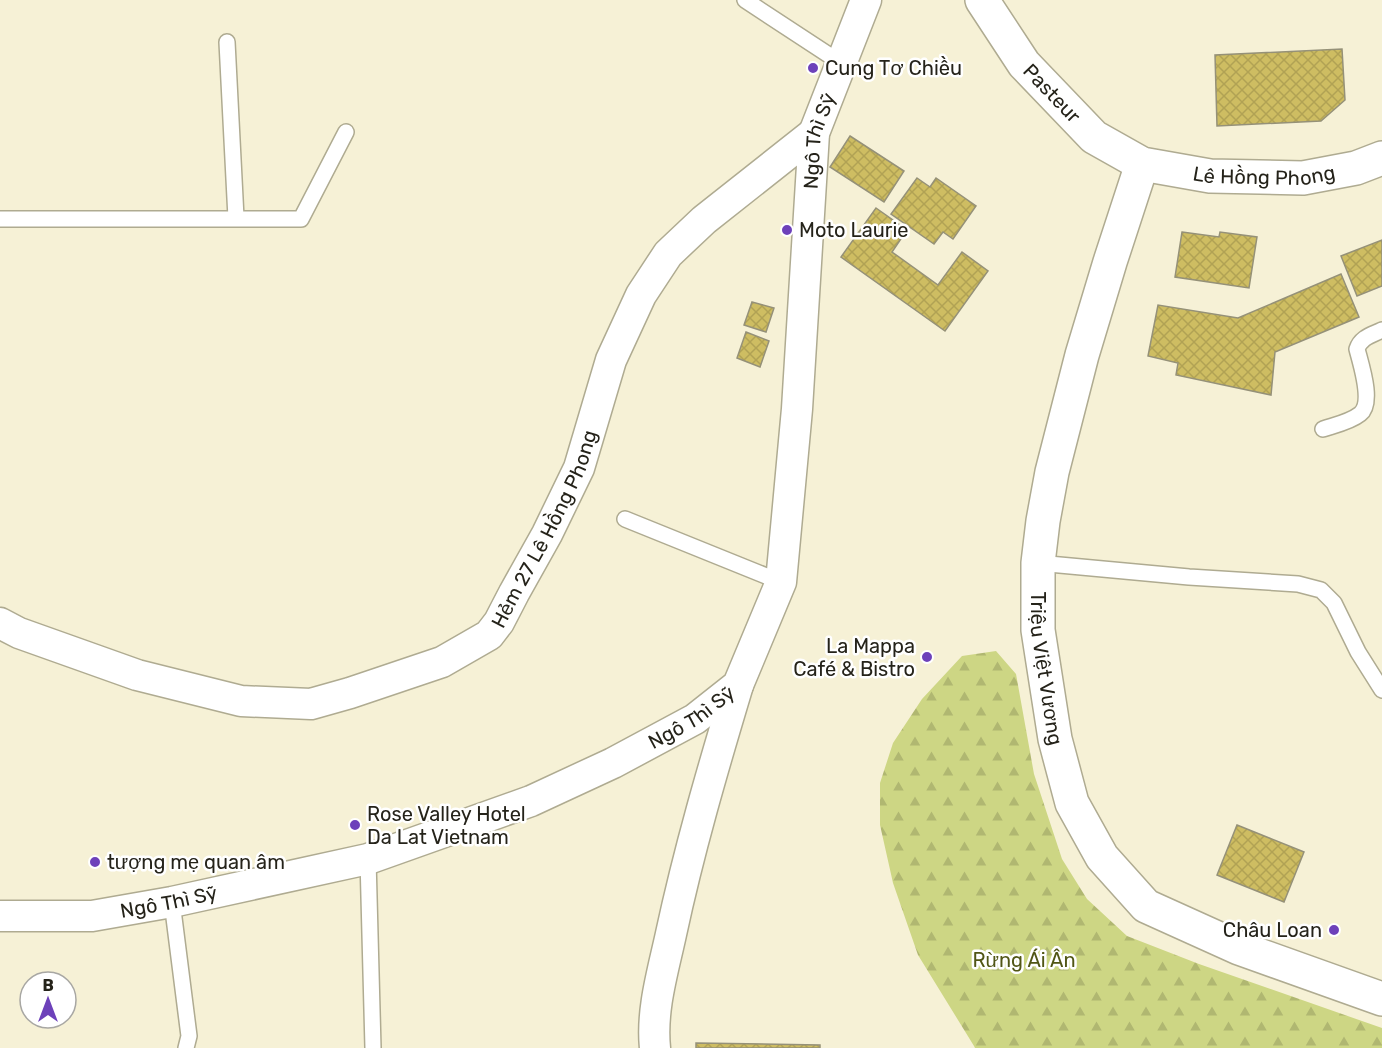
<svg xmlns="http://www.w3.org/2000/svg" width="1382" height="1048" viewBox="0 0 1382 1048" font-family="Rubik,sans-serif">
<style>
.forest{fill:url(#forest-firs)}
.building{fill:url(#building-cross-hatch);stroke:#959178;stroke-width:1.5}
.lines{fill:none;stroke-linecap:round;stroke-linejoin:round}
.service-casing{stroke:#afab91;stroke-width:18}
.minor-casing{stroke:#afab91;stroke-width:33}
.tertiary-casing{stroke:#afab91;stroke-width:36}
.service{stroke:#fff;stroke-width:15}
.minor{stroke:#fff;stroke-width:30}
.tertiary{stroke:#fff;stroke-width:33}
.poi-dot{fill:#6d41ba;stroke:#fff;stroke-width:2}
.labels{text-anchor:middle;stroke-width:5;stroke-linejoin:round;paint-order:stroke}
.poi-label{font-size:20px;fill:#25231a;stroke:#fff;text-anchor:start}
.street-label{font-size:20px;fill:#25231a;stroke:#fff}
.park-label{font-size:20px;fill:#515615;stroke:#fff}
</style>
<defs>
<pattern id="forest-firs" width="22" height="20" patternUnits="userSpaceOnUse" patternTransform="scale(1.5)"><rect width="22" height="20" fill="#cdd684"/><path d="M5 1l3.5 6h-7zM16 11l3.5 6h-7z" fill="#b0b771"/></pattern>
<pattern id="building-cross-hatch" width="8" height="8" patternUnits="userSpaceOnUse" patternTransform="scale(1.5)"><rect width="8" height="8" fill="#cebd62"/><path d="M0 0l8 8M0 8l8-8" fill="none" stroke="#b1a254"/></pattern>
</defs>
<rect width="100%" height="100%" fill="#f6f1d6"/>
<path class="forest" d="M996,651l20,23 18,100 28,85 25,40 40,37 72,28 183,64v20h-407l-1,-2 -56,-91 -25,-72 -13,-58v-42l13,-40 29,-44 40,-43z"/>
<path class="building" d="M1342,49l3,51 -24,21 -104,5 -2,-71z
M850,136l54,35 -20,31 -54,-35z
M917,178l13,9 6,-9 40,28 -23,33 -10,-7 -9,12 -43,-30z
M876,208l31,22 -15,22 46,33 24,-33 26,19 -43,60 -104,-74z
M1182,232l37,5 1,-5 37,5 -8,51 -74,-11z
M1382,240v46l-25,10 -16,-40z
M1341,274l18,43 -84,35 -4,43 -95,-20 2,-12 -30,-7 10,-51 80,13z
M752,302l22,6 -8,24 -22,-7z
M746,332l23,9 -9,26 -23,-9z
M1237,825l67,27 -20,50 -67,-27z
M696,1043l124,2v3h-124z"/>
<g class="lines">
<g class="service-casing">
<path id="service" d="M745,0l96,63
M227,42l9,176
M0,219h301l45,-87
M1323,429c12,-4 27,-7 37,-15 14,-11 1,-49 -3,-65 4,-12 15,-14 25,-19
M625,519l156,63
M1038,563l151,14 109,7 23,6 13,13 24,49 24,38
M368,859l5,189
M172,902l17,134 -3,12"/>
</g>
<g class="minor-casing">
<g id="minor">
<path id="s1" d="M0,623l19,10 118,42 104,26 70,3 39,-11 92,-31 47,-27 10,-13 15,-29 33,-59 32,-66 32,-108 30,-65 27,-41 36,-34 110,-87"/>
<path id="s2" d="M0,916h92l80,-14 196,-43 163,-58 82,-38 82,-44 43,-34 43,-103 16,-173 17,-276 52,-133"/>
<path d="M655,1048c-4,-38 8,-77 16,-114 18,-84 42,-166 67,-249"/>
</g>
</g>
<g class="tertiary-casing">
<g id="tertiary">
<path id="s3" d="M982,0l42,64 70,73 48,27 68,12 93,2 53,-10 26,-10"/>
<path id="s4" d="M1142,164l-32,98 -28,93 -30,117 -9,49 -5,42v67l17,109 17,64 30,54 44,49 93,42 143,51"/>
</g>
</g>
<use href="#service" class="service"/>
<use href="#minor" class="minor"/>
<use href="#tertiary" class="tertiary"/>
</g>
<g class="poi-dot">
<circle cx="813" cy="68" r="6"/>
<circle cx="787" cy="230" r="6"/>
<circle cx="927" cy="657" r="6"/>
<circle cx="355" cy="825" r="6"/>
<circle cx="95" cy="862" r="6"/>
<circle cx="1334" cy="930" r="6"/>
</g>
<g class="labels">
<g class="poi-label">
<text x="825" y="75">Cung Tơ Chiều</text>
<text x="799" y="237">Moto Laurie</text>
<text x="915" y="653" text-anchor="end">La Mappa<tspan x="915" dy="23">Café &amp; Bistro</tspan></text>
<text x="367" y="821">Rose Valley Hotel<tspan x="367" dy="23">Da Lat Vietnam</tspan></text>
<text x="107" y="869">tượng mẹ quan âm</text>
<text x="1322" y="937" text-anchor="end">Châu Loan</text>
</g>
<g class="street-label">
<text dy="7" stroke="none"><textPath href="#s3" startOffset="117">Pasteur</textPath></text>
<text dy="7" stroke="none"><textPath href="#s2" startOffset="1340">Ngô Thì Sỹ</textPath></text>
<text dy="7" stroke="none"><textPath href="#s3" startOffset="356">Lê Hồng Phong</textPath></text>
<text dy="7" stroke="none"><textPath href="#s1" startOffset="636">Hẻm 27 Lê Hồng Phong</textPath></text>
<text dy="7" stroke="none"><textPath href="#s4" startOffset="519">Triệu Việt Vương</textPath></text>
<text dy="7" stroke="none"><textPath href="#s2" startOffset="728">Ngô Thì Sỹ</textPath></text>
<text dy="7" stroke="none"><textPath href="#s2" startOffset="170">Ngô Thì Sỹ</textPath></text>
</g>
<g class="park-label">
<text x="1024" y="967">Rừng Ái Ân</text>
</g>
</g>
<g transform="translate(48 1000)"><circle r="28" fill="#ffffff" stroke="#a8a7a3" stroke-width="1.5"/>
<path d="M0-4.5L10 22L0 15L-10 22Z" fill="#6d41ba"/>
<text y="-9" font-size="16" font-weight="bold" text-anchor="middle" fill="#25231a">B</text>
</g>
</svg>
